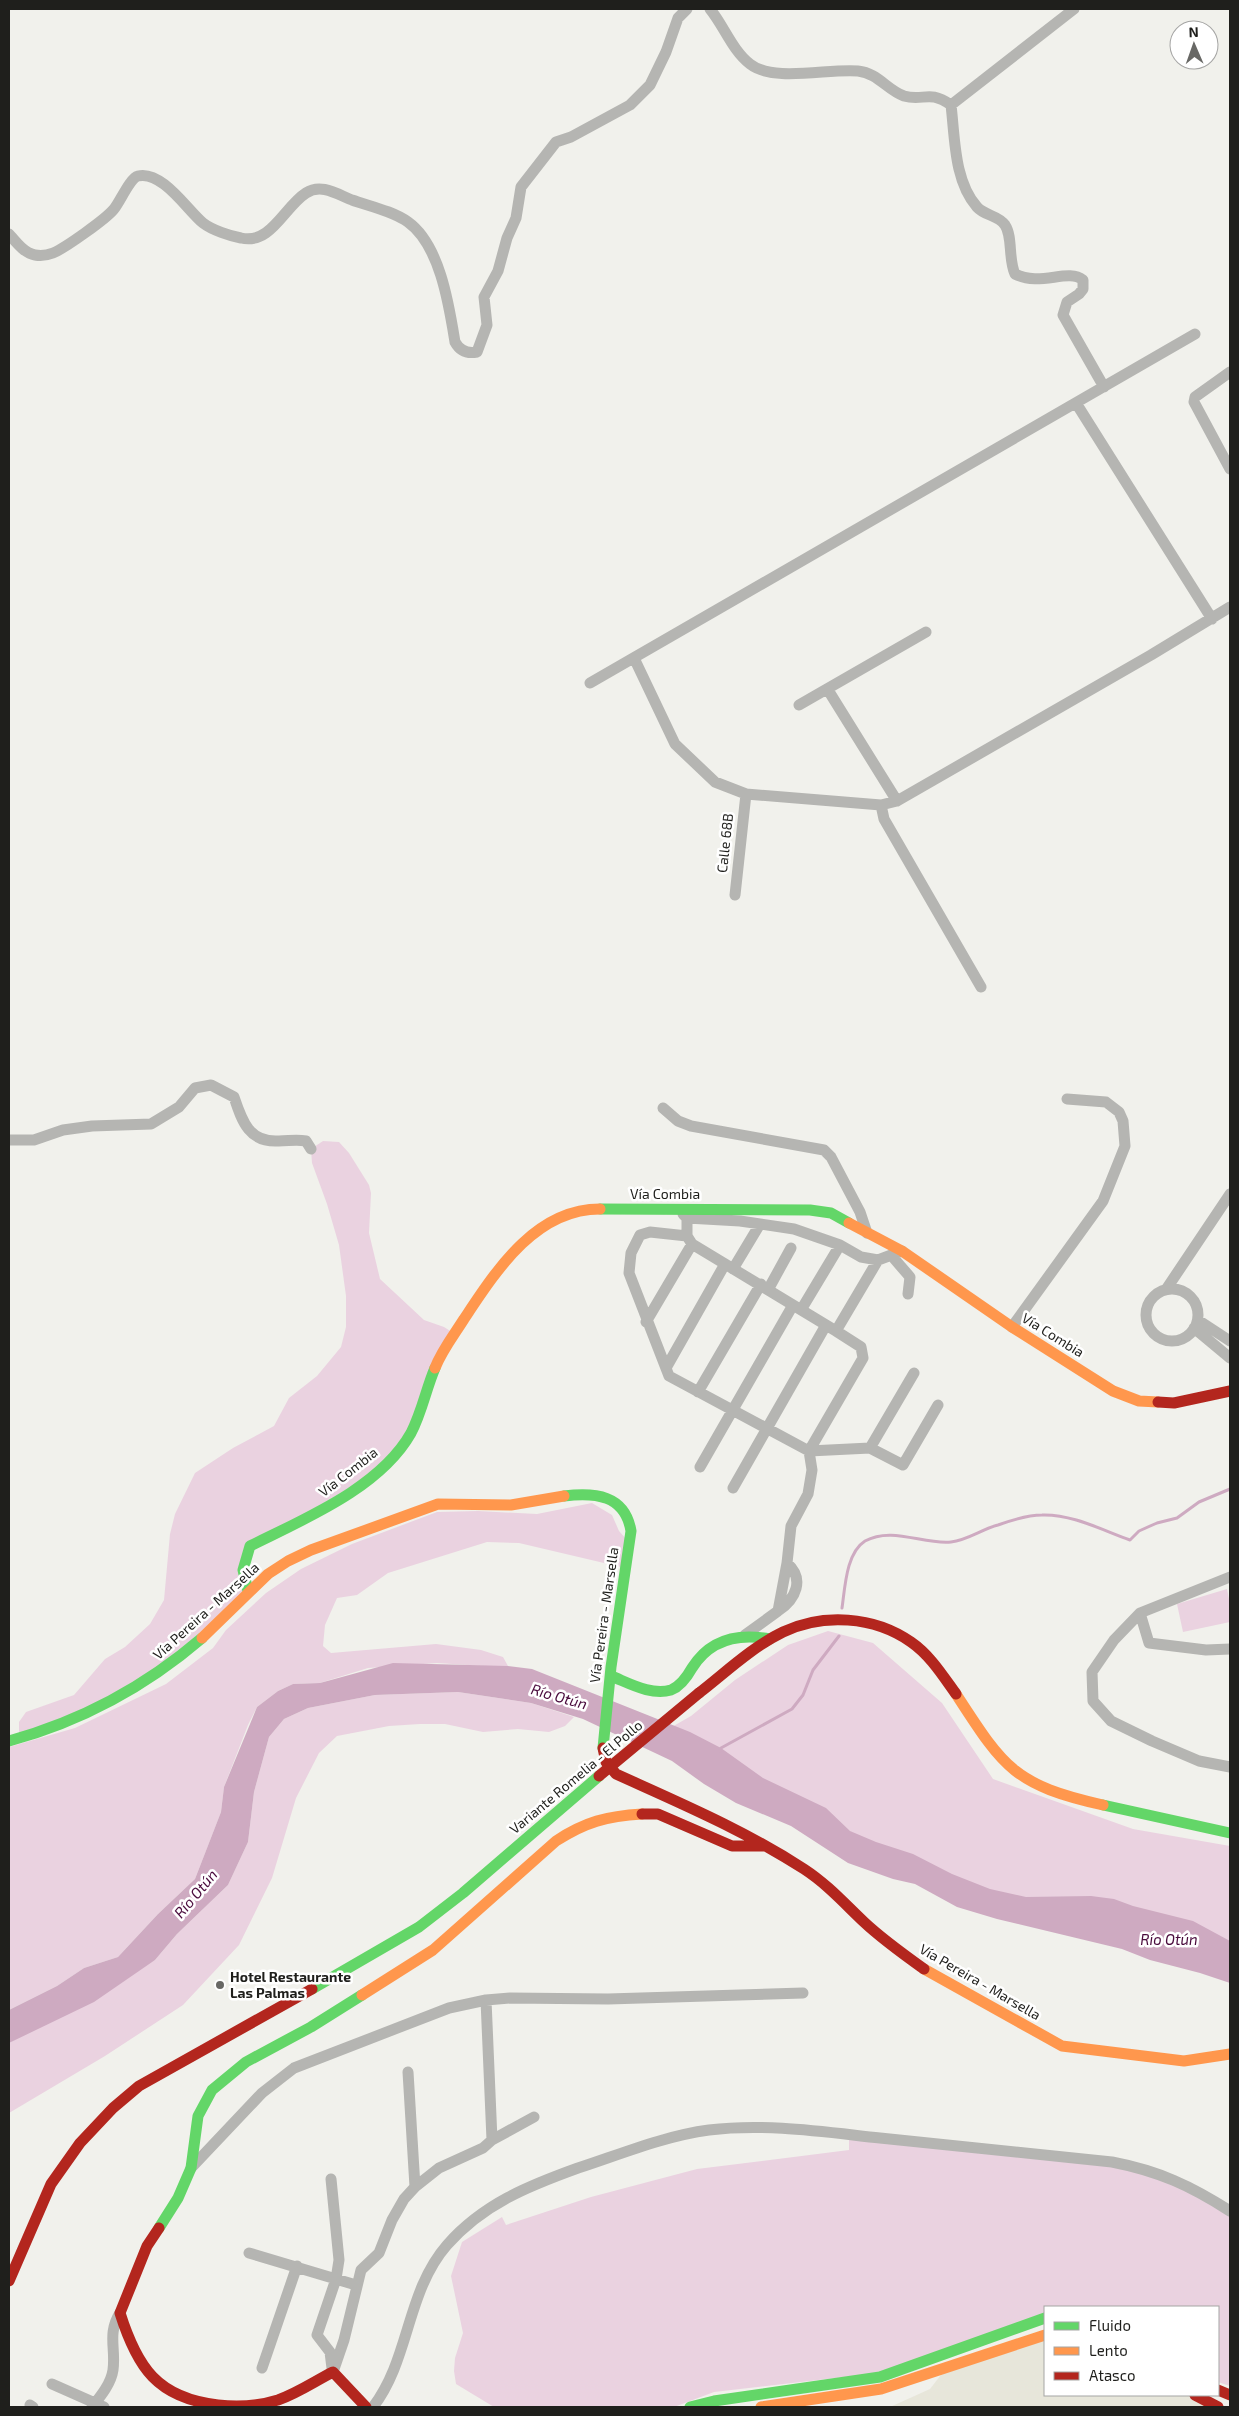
<svg xmlns="http://www.w3.org/2000/svg" width="1239" height="2416" viewBox="0 0 1239 2416" font-family="'Exo 2',sans-serif">
<style>
.built{fill:#e7e6da}
.green{fill:#ead2e0}
.water{fill:#ceaac1}
.lines{fill:none;stroke-linecap:round;stroke-linejoin:round}
.stream{stroke:#ceaac1;stroke-width:3}
.street{stroke:#b5b5b2;stroke-width:11}
.fast{stroke:#63d668;stroke-width:11}
.slow{stroke:#ff974d;stroke-width:11}
.jam{stroke:#b3261e;stroke-width:11}
.jam-bridge{stroke:#b3261e;stroke-width:11}
.poi-dot{fill:#686865;stroke:#fff;stroke-width:2}
.labels{text-anchor:middle;stroke-width:5;stroke-linejoin:round;paint-order:stroke}
.street-label{font-size:14px;fill:#1f1f1c;stroke:#fff}
.poi-label{font-size:14px;font-weight:bold;fill:#1f1f1c;stroke:#fff;text-anchor:start}
.water-label{font-size:15px;font-style:italic;fill:#4a0b3d;stroke:#fff}
</style>
<rect width="100%" height="100%" fill="#f1f1ec"/>
<path class="built" d="M1045,2335v60h150l23,12h-328l40,-18 17,-22z"/>
<path class="green" d="M323,1141l16,1 10,11 20,32 2,8 -2,40 11,46 44,41 20,7 11,7 -34,79 -46,60 -125,73 -2,45 -114,98 -115,46v-13l7,-10 48,-17 31,-36 20,-12 25,-23 14,-24 6,-66 5,-20 20,-41 38,-25 41,-22 15,-28 28,-22 24,-29 5,-20v-31l-7,-51 -12,-41 -15,-41 -1,-14z
M592,1503l20,12 7,16 8,9 -6,27 -102,-24 -32,-1 -99,31 -31,22 -20,3 -12,27 -2,21 8,7 105,-9 45,6 22,7 5,9h-24l-47,-3 -69,5 -48,15 -27,1 -15,7 -21,16 -9,18 -24,62 -3,25 -26,67 -37,35 -40,43 -34,11 -27,18 -48,24v-263l66,-19 91,-44 47,-36 13,-18 40,-37 35,-24 51,-25 85,-32 41,-1 59,3z
M1227,1589l3,15v18l-47,10 -6,-28z
M828,1631l45,12 69,60 51,76 140,50 97,17v117l-237,-62 -111,-45 -226,-120 35,-20 44,-36 53,-35z
M458,1692l73,11 43,14 -9,9 -16,6 -31,-3 -35,3 -38,-8h-25l-31,2 -52,10 -18,17 -23,45 -24,80 -33,67 -56,60 -78,51 -96,57v-70l146,-83 22,-26 51,-49 20,-43 6,-50 15,-55 15,-18 24,-11 67,-13z
M849,2134l289,33 92,44v175l-12,-4v-75h-173v7l-166,59 -165,19 -40,15h-180l-38,-23 -2,-13 1,-13 8,-25 -12,-57 11,-34 40,-25 4,8 85,-28 106,-28 152,-19z"/>
<path class="water" d="M393,1663l115,3 24,3 158,63 31,16 42,30 63,30 24,23 26,11 37,12 39,20 38,15 36,8 65,-1 23,3 19,7 60,15 37,20v42l-30,-10 -50,-13 -28,-11 -125,-30 -40,-12 -42,-23 -22,-5 -45,-16 -57,-37 -55,-23 -32,-19 -32,-23 -89,-42 -52,-16 -73,-11 -83,3 -67,13 -24,11 -15,18 -15,55 -6,50 -20,43 -51,49 -22,26 -61,42 -85,41v-33l48,-24 27,-18 34,-11 40,-43 37,-35 26,-67 3,-25 33,-80 21,-16 15,-7 27,-1z"/>
<g class="lines">
<path class="stream" d="M842,1608c3,-20 4,-55 23,-67 27,-15 59,4 86,1 17,-2 31,-13 47,-17 14,-5 29,-10 44,-10 30,-1 60,15 88,25l9,-9 18,-8 20,-5 22,-16 31,-13
M720,1751l1,-3 71,-39 11,-14 10,-25 26,-34"/>
<path class="street" d="M710,9c14,17 22,41 40,55 24,19 79,4 108,7 20,2 29,19 46,25 20,6 24,-7 47,9 4,33 3,76 26,102 8,9 21,8 28,18 8,12 3,34 10,49 25,13 53,-6 68,6v9l-4,5 -12,8 -4,13 41,72
M951,105l123,-96
M9,234c7,8 15,19 26,21 5,1 13,0 18,-2 12,-5 53,-34 61,-44 6,-7 16,-31 24,-33 24,-6 50,35 65,47 9,7 27,13 38,15 30,7 43,-31 65,-45 15,-10 31,1 46,7 17,6 41,11 56,22 32,23 41,83 47,120 5,9 12,12 22,10l10,-27 -3,-28 14,-26 9,-33 9,-20 5,-31 35,-45 15,-5 59,-32 20,-20 16,-33 12,-34 9,-9
M1230,372l-35,25 -1,5 36,67
M1076,403l136,216
M634,658l41,86 40,38 31,12 135,11 16,-4 254,-146 79,-48
M590,683l605,-349
M828,690l69,111
M799,705l127,-73
M881,805l3,14 97,168
M735,895l11,-101
M663,1108l15,13 13,5 133,24 7,7 29,55 7,21
M9,1140h25l29,-10 29,-4 59,-2 28,-17 16,-19 16,-3 23,12c8,24 15,46 45,44 10,0 17,-2 27,0l5,8
M683,1214l4,4 53,3 54,8 46,16 21,12 17,3 24,-9
M687,1218v18l5,8 144,87 25,16 2,11 -54,93 3,19 -4,24 -17,32 -4,37 -9,48 -33,24
M687,1236l-37,-4 -10,3 -9,18 -2,20 40,103 140,75 61,-3 33,17 35,-60
M891,1255l19,22 -2,17
M733,1269l27,-45
M769,1288l22,-40
M1167,1288l63,-94
M1146 1315a26 26 0 1 1 52 0a26 26 0 1 1-52 0Z
M801,1310l39,-65
M1198,1320l32,21
M646,1322l46,-78
M1012,1327l91,-126 22,-55 -2,-25 -4,-9 -13,-10 -39,-3
M1194,1328l36,30
M836,1331l42,-71
M666,1368l59,-104
M698,1392l63,-108
M870,1448l44,-75
M700,1467l93,-162
M733,1488l93,-163
M1230,1577l-90,36 -26,27 -22,32 1,29 18,20 41,20 47,20 31,6
M778,1611c18,-12 27,-32 9,-48
M1140,1613l9,30 57,7 24,-1
M486,2000l6,140
M408,2072l7,115
M191,2168l71,-75 32,-25 155,-60 37,-8 24,-2 98,1 195,-6
M331,2179l8,81 -3,19 -19,56 13,17 2,16
M249,2253l107,32
M262,2368l35,-102
M333,2372l11,-32 17,-70 18,-17 13,-33 12,-21 11,-12 24,-19 44,-20 9,-8 42,-23
M52,2384l52,23
M30,2405l3,2
M92,2407c8,-10 19,-23 21,-37 3,-22 -6,-36 7,-57
M373,2407c37,-48 33,-115 74,-162 36,-41 81,-59 131,-77 43,-14 86,-32 131,-38 57,-7 115,2 171,8 78,8 155,16 232,24 47,9 79,24 118,49"/>
<path class="fast" d="M600,1209l210,1 21,3 18,10
M564,1496c31,-4 61,-1 67,35l-20,136 -8,81
M248,1591l-5,-21 7,-24c54,-27 130,-58 161,-113 11,-21 15,-44 24,-65
M611,1676c18,7 40,20 60,14 10,-4 16,-13 21,-22 18,-29 46,-35 78,-29
M9,1741c73,-20 136,-54 193,-103
M1103,1805l127,28
M312,1989l107,-62 44,-34 136,-117
M159,2228l19,-30 13,-30 7,-52 14,-26 34,-28 65,-35 51,-32
M690,2407l24,-6 166,-24 165,-59"/>
<path class="slow" d="M849,1223l53,28 110,76 101,64 26,10 19,1
M435,1368c7,-18 19,-33 29,-49 32,-48 71,-110 136,-110
M202,1638l66,-64 20,-13 23,-11 127,-46 73,1 53,-9
M956,1694c48,74 58,91 147,111
M924,1969l138,77 122,15 46,-7
M362,1995l71,-45 123,-109c29,-19 51,-25 86,-27
M761,2407l120,-18 164,-54"/>
<path class="jam" d="M1158,1402l16,1 56,-12
M699,1693c27,-21 53,-46 84,-61 40,-19 91,-16 128,10 19,13 32,34 45,52
M603,1748l3,14 10,12c64,29 128,56 188,95 23,15 40,34 60,53 18,17 39,32 60,47
M642,1814h16l74,32h31
M159,2228l-12,18 -27,67c17,54 37,85 98,92 20,2 41,1 60,-5 20,-7 37,-19 55,-28l33,35
M9,2281l42,-97 29,-41 33,-35 26,-22 173,-97
M1218,2390l12,5
M1195,2395l23,12"/>
<path class="jam-bridge" d="M599,1776l100,-83"/>
</g>
<circle class="poi-dot" cx="220" cy="1985" r="5"/>
<g class="labels">
<g class="street-label">
<text transform="translate(725 843) rotate(-84)" y="5">Calle 68B</text>
<text x="665" y="1199">Vía Combia</text>
<text transform="translate(1053 1335) rotate(32)" y="5">Vía Combia</text>
<text transform="translate(348 1472) rotate(-38)" y="5">Vía Combia</text>
<text transform="translate(206 1611) rotate(-42)" y="5">Vía Pereira - Marsella</text>
<text transform="translate(604 1615) rotate(-82)" y="5">Vía Pereira - Marsella</text>
<text transform="translate(576 1777) rotate(-40)" y="5">Variante Romelia - El Pollo</text>
<text transform="translate(980 1982) rotate(30)" y="5">Vía Pereira - Marsella</text>
</g>
<g class="poi-label">
<text x="230" y="1982">Hotel Restaurante<tspan x="230" dy="16">Las Palmas</tspan></text>
</g>
<g class="water-label">
<text transform="translate(559 1697) rotate(16)" y="5">Río Otún</text>
<text transform="translate(196 1894) rotate(-50)" y="5">Río Otún</text>
<text x="1169" y="1945">Río Otún</text>
</g>
</g>
<rect width="1239" height="2416" fill="none" stroke="#1f1f1c" stroke-width="20"/>
<rect x="1044" y="2306" width="175" height="90" fill="#ffffff" stroke="#a5a5a4"/>
<rect x="1054" y="2322" width="25" height="8" fill="#63d668" stroke="#a5a5a4"/>
<text x="1089" y="2331" font-size="15" fill="#1f1f1c">Fluido</text>
<rect x="1054" y="2347" width="25" height="8" fill="#ff974d" stroke="#a5a5a4"/>
<text x="1089" y="2356" font-size="15" fill="#1f1f1c">Lento</text>
<rect x="1054" y="2372" width="25" height="8" fill="#b3261e" stroke="#a5a5a4"/>
<text x="1089" y="2381" font-size="15" fill="#1f1f1c">Atasco</text>
<g transform="translate(1194 45) rotate(358)"><circle r="24" fill="#ffffff" stroke="#a5a5a4"/>
<path d="M0-4L9 19L0 12L-9 19Z" fill="#686865"/>
<text y="-8" font-size="14" font-weight="bold" text-anchor="middle" fill="#1f1f1c">N</text>
</g>
</svg>
